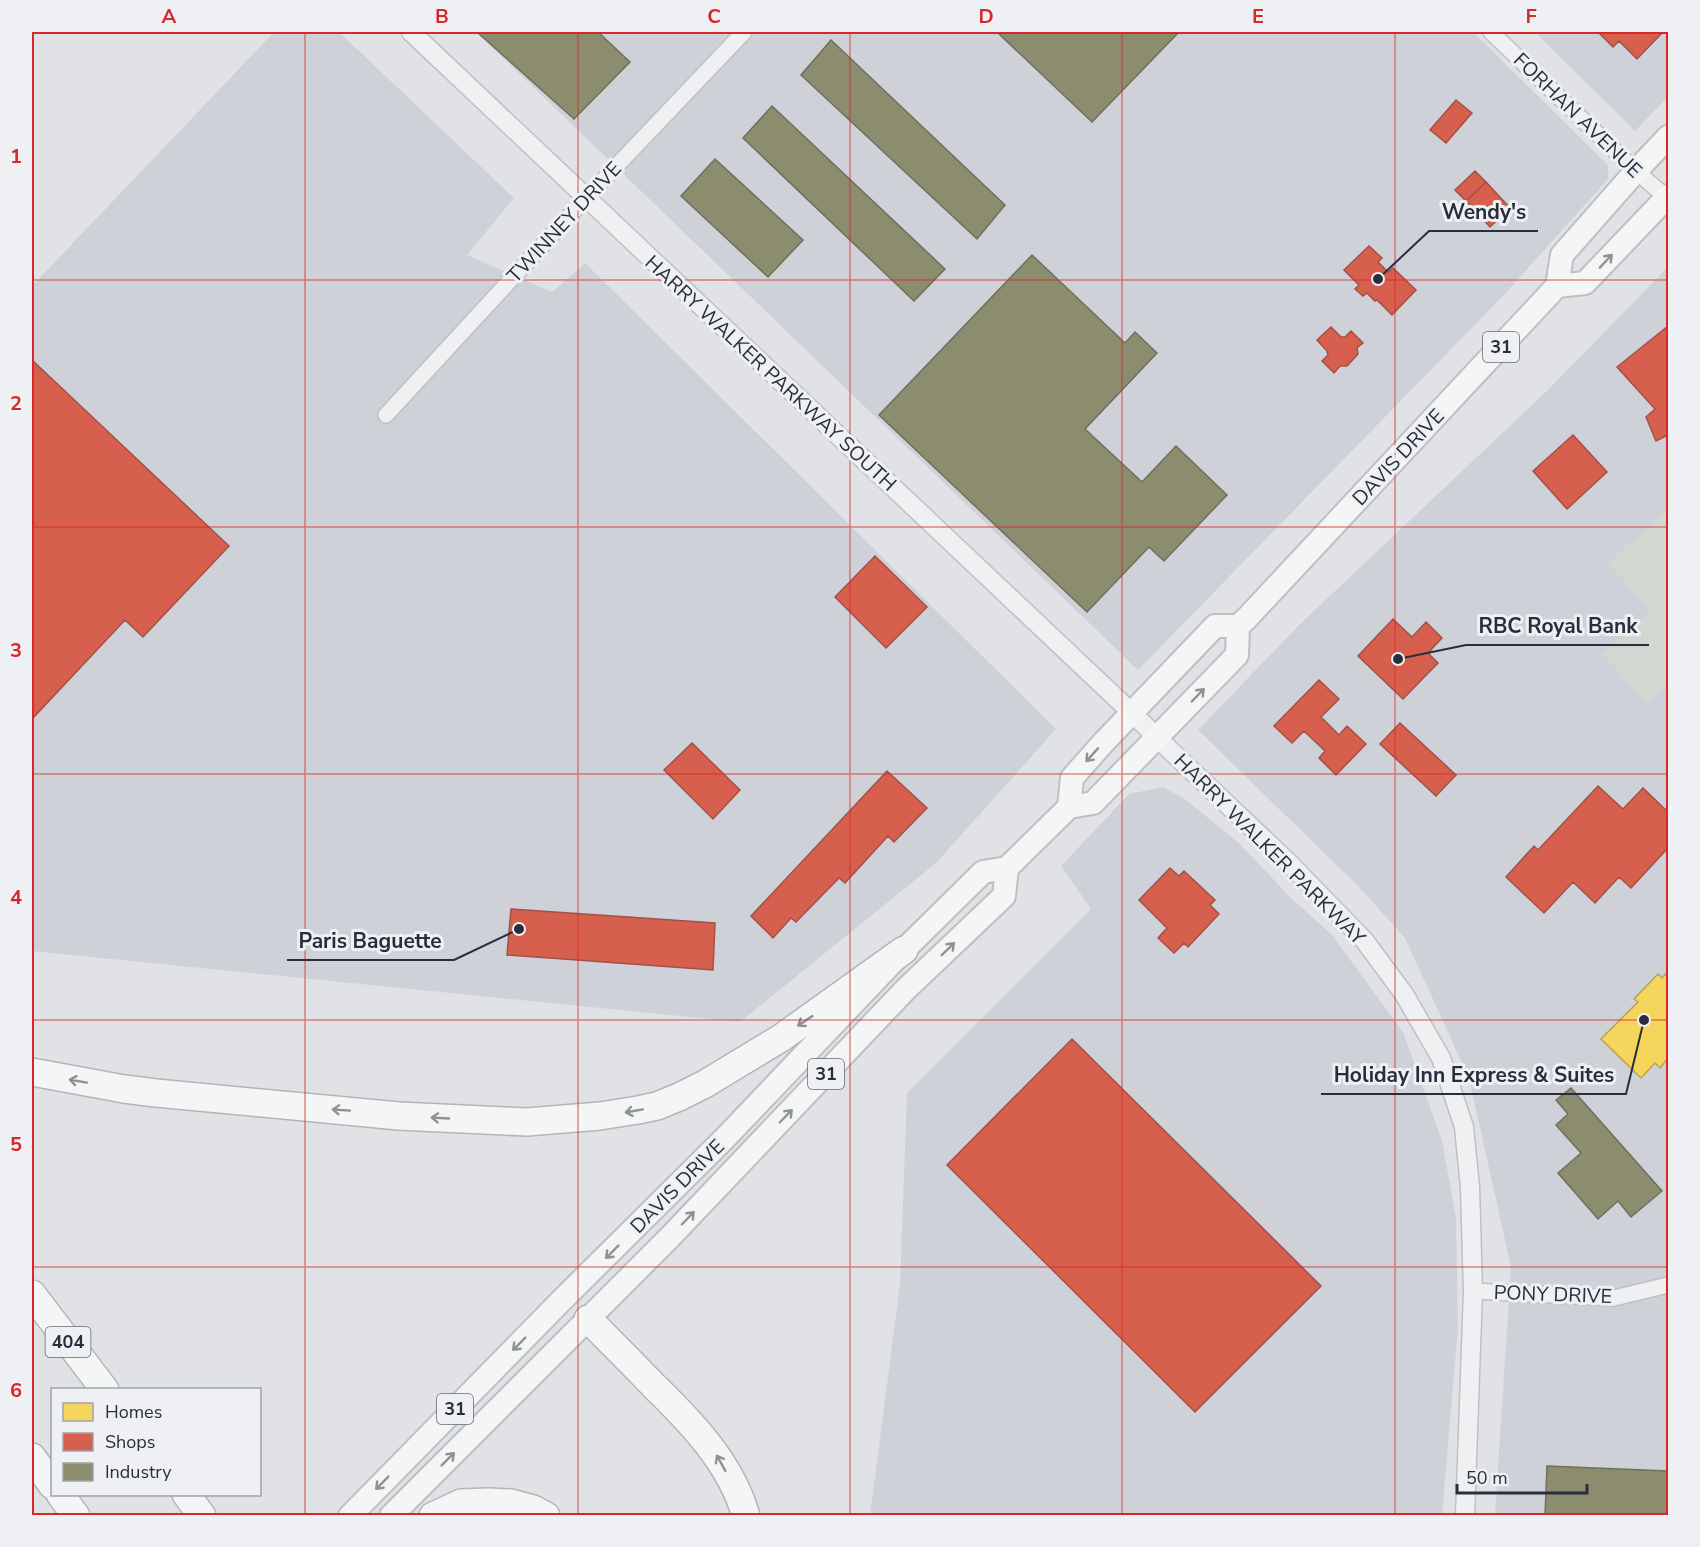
<svg xmlns="http://www.w3.org/2000/svg" width="1700" height="1547" viewBox="0 0 1700 1547" font-family="'Nunito Sans',sans-serif">
<style>
.built{fill:#cfd1d8}
.green{fill:#d0d8d1}
.homes{fill:#f6d55c;stroke:#b8a352;stroke-width:1.5}
.shops{fill:#d6604d;stroke:#a25148;stroke-width:1.5}
.industry{fill:#8c8c6e;stroke:#6e705f;stroke-width:1.5}
.lines{fill:none;stroke-linecap:round;stroke-linejoin:round}
.minor-casing{stroke:#bfc0c3;stroke-width:18}
.tertiary-casing{stroke:#bfc0c3;stroke-width:21}
.primary-casing{stroke:#bdbfc2;stroke-width:26}
.motorway-casing{stroke:#b3b5b9;stroke-width:30}
.minor{stroke:#eff0f2;stroke-width:15}
.tertiary{stroke:#eff0f2;stroke-width:18}
.primary{stroke:#f4f5f5;stroke-width:22}
.motorway{stroke:#f4f5f5;stroke-width:27}
.oneway{stroke:#8e9298}
.grid{fill:none;stroke:#d62828;stroke-width:1.5;stroke-opacity:0.55}
.labels{text-anchor:middle;stroke-width:6;stroke-linejoin:round;paint-order:stroke}
.shield{fill:#eef0f4;stroke:#646873;stroke-width:1.5}
.shield-label{font-size:18px;font-weight:bold;fill:#292e3c}
.street-label{font-size:20px;fill:#292e3c;stroke:#eef0f4}
.leader{fill:none;stroke:#292e3c;stroke-width:2}
.callout-dot{fill:#292e3c;stroke:#eef0f4;stroke-width:2}
.callout-label{font-size:21px;text-anchor:middle;font-weight:bold;fill:#292e3c;stroke:#eef0f4;stroke-width:6;stroke-linejoin:round;paint-order:stroke}
.neatline{fill:none;stroke:#d62828;stroke-width:2}
.grid-label{font-size:20px;text-anchor:middle;font-weight:bold;fill:#d62828}
</style>
<rect width="100%" height="100%" fill="#e0e2e5"/>
<path class="built" d="M274,32h65l175,166 -47,57 85,37 33,-29 471,466 -120,134 -196,159 -708,-71v-665z
M476,32h997l135,133v14l-105,117 -365,374z
M1535,32h133v65l-33,34z
M1668,267v269l-60,27 43,47 -4,93 21,-20v832h-173l16,-248 -42,-189 -64,-140 -48,-53 -159,-155 101,-105 248,-234z
M1163,787l23,13 54,44 52,55 40,36 71,97 39,109 14,77 2,109 -16,188 -572,1 30,-232 7,-191 184,-184 -30,-43 68,-72z"/>
<path class="green" d="M1668,508v175l-21,20 -45,-49 49,-44 -43,-47z"/>
<path class="homes" d="M1668,971v87l-8,10 -5,-5 -14,15 -40,-39 37,-37 -4,-3 24,-25 4,4z"/>
<path class="shops" d="M1598,32h65l-26,27 -18,-18 -6,6z
M1456,100l16,13 -26,30 -16,-13z
M1475,171l11,11 -20,19 -11,-11z
M1486,182l24,26 -20,19 -24,-26z
M1369,246l13,12 -4,4 10,10 5,-4 23,22 -24,25 -15,-15 -2,1 -8,-8 -4,3 -8,-7 4,-4 -15,-15z
M1668,326v109l-12,6 -10,-24 9,-8 -38,-42z
M1331,327l10,10h4l6,-6 12,12 -6,5 1,6 -11,12h-7l-6,7 -12,-12 6,-6 -1,-4 -10,-11z
M32,360l197,186 -86,91 -18,-17 -93,99z
M1573,435l34,37 -40,37 -34,-38z
M875,556l52,51 -41,41 -51,-51z
M1393,619l19,18 14,-15 16,16 -14,15 10,10 -35,36 -45,-43z
M1319,680l20,19 -18,18 18,18 8,-9 19,18 -30,31 -17,-17 6,-7 -21,-20 -12,12 -18,-17z
M1400,723l56,52 -20,21 -56,-52z
M692,743l48,47 -27,29 -49,-49z
M887,771l40,37 -33,34 -6,-6 -43,47 -6,-5 -43,44 -5,-4 -18,20 -22,-22z
M1598,786l25,23 20,-21 25,24v36l-37,40 -12,-11 -24,26 -22,-21 -29,31 -38,-36 28,-31 4,4z
M1170,868l9,8 5,-5 31,29 -5,5 9,9 -31,33 -4,-4 -10,10 -16,-15 9,-10 -28,-28z
M511,909l204,14 -2,47 -206,-15z
M1072,1039l249,247 -126,126 -248,-247z"/>
<path class="industry" d="M477,32h121l32,30 -56,57z
M997,32h182l-87,90z
M831,40l174,165 -28,34 -176,-164z
M772,106l173,163 -31,32 -171,-163z
M715,159l88,81 -35,37 -87,-81z
M1032,255l93,88 10,-11 22,21 -72,76 57,53 34,-36 51,49 -63,66 -15,-14 -62,65 -208,-197z
M1571,1088l91,103 -31,26 -13,-16 -20,18 -40,-46 23,-20 -25,-28 12,-11 -12,-14z
M1547,1466l121,5v45h-123z"/>
<g class="lines">
<g class="minor-casing">
<path id="minor" d="M1491,32l145,139 31,27
M386,415l200,-217 158,-166
M1473,1291l141,7 54,-13"/>
</g>
<g class="tertiary-casing">
<path id="tertiary" d="M411,32l721,681 41,40 115,109 76,78 40,54 37,64 23,69 6,60 3,104 -8,225"/>
</g>
<g class="primary-casing">
<path id="primary" d="M1557,286l28,-3 83,-87
M1069,807l3,-29 31,-35 112,-117h23l9,-8 310,-332 5,-31 74,-84 32,-34
M350,1516l210,-214 167,-166 177,-186 79,-78 24,-4 62,-61 24,-4 144,-148 1,-29
M391,1516l279,-279 236,-248 98,-93 3,-28"/>
</g>
<g class="motorway-casing">
<path id="motorway" d="M32,1072l92,17 32,4 243,23 128,6 73,-6 38,-6 19,-4 22,-9 26,-13 76,-46 123,-88
M32,1294l73,96
M588,1319c22,22 44,44 65,66 38,37 78,78 93,131
M32,1457l20,28
M60,1494l16,22
M186,1494l16,22
M433,1516l28,-13 26,-1 24,1 22,6 13,7"/>
</g>
<use href="#minor" class="minor"/>
<use href="#tertiary" class="tertiary"/>
<use href="#primary" class="primary"/>
<use href="#motorway" class="motorway"/>
</g>
<defs><path id="oneway-shaft" d="M-6 0H5M1.5-3L5.5 0L1.5 3" fill="none" stroke-width="1.6" stroke-linecap="round" stroke-linejoin="round" transform="scale(1.5)"/></defs>
<g class="oneway">
<use href="#oneway-shaft" transform="translate(1606 261) rotate(-47)"/>
<use href="#oneway-shaft" transform="translate(1198 695) rotate(-46)"/>
<use href="#oneway-shaft" transform="translate(1092 755) rotate(132)"/>
<use href="#oneway-shaft" transform="translate(948 949) rotate(-44)"/>
<use href="#oneway-shaft" transform="translate(805 1021) rotate(146)"/>
<use href="#oneway-shaft" transform="translate(78 1081) rotate(-170)"/>
<use href="#oneway-shaft" transform="translate(341 1110) rotate(-176)"/>
<use href="#oneway-shaft" transform="translate(634 1111) rotate(170)"/>
<use href="#oneway-shaft" transform="translate(786 1116) rotate(-46)"/>
<use href="#oneway-shaft" transform="translate(440 1118) rotate(-177)"/>
<use href="#oneway-shaft" transform="translate(688 1218) rotate(-46)"/>
<use href="#oneway-shaft" transform="translate(612 1252) rotate(135)"/>
<use href="#oneway-shaft" transform="translate(519 1344) rotate(135)"/>
<use href="#oneway-shaft" transform="translate(448 1459) rotate(-45)"/>
<use href="#oneway-shaft" transform="translate(721 1463) rotate(-119)"/>
<use href="#oneway-shaft" transform="translate(382 1483) rotate(135)"/>
</g>
<path class="grid" d="M305,32v1484M578,32v1484M850,32v1484M1122,32v1484M1395,32v1484M32,280h1636M32,527h1636M32,774h1636M32,1020h1636M32,1267h1636"/>
<g class="labels">
<g class="shield">
<rect x="1483" y="332" width="36" height="30" rx="4.5"/>
<rect x="808" y="1059" width="36" height="30" rx="4.5"/>
<rect x="45.5" y="1327" width="45" height="30" rx="4.5"/>
<rect x="437" y="1394" width="36" height="30" rx="4.5"/>
</g>
<g class="shield-label">
<text x="1501" y="353">31</text>
<text x="826" y="1080">31</text>
<text x="68" y="1348">404</text>
<text x="455" y="1415">31</text>
</g>
<g class="street-label">
<text transform="translate(1578 115) rotate(44)" y="7">FORHAN AVENUE</text>
<text transform="translate(564 222) rotate(-47)" y="7">TWINNEY DRIVE</text>
<text transform="translate(771 373) rotate(43)" y="7">HARRY WALKER PARKWAY SOUTH</text>
<text transform="translate(1398 457) rotate(-47)" y="7">DAVIS DRIVE</text>
<text transform="translate(1270 849) rotate(45)" y="7">HARRY WALKER PARKWAY</text>
<text transform="translate(677 1186) rotate(-45)" y="7">DAVIS DRIVE</text>
<text transform="translate(1553 1294) rotate(2)" y="7">PONY DRIVE</text>
</g>
</g>
<path class="leader" d="M1378 279L1429 231H1538M1398 659L1466 645H1649M519 929L454 960H287M1644 1020L1626 1094H1321"/>
<g class="callout-dot">
<circle cx="1378" cy="279" r="6"/>
<circle cx="1398" cy="659" r="6"/>
<circle cx="519" cy="929" r="6"/>
<circle cx="1644" cy="1020" r="6"/>
</g>
<g class="callout-label">
<text x="1484" y="219">Wendy's</text>
<text x="1558" y="633">RBC Royal Bank</text>
<text x="370" y="948">Paris Baguette</text>
<text x="1474" y="1082">Holiday Inn Express &amp; Suites</text>
</g>
<rect width="1700" height="1547" fill="none" stroke="#eef0f4" stroke-width="66"/>
<rect x="51" y="1388" width="210" height="108" fill="#eef0f4" stroke="#9fa2aa" stroke-width="1.5"/>
<rect x="63" y="1403" width="30" height="18" fill="#f6d55c" stroke="#9fa2aa" stroke-width="1.5"/>
<text x="105" y="1418" font-size="18" fill="#292e3c">Homes</text>
<rect x="63" y="1433" width="30" height="18" fill="#d6604d" stroke="#9fa2aa" stroke-width="1.5"/>
<text x="105" y="1448" font-size="18" fill="#292e3c">Shops</text>
<rect x="63" y="1463" width="30" height="18" fill="#8c8c6e" stroke="#9fa2aa" stroke-width="1.5"/>
<text x="105" y="1478" font-size="18" fill="#292e3c">Industry</text>
<path d="M1457 1484v9h130v-9" fill="none" stroke="#292e3c" stroke-width="3"/>
<text x="1466" y="1484" font-size="18" fill="#292e3c" stroke="#eef0f4" stroke-width="4.5" paint-order="stroke">50 m</text>
<rect x="33" y="33" width="1634" height="1481" class="neatline"/>
<g class="grid-label">
<text x="169" y="23">A</text>
<text x="442" y="23">B</text>
<text x="714" y="23">C</text>
<text x="986" y="23">D</text>
<text x="1258" y="23">E</text>
<text x="1531" y="23">F</text>
<text x="16" y="163">1</text>
<text x="16" y="410">2</text>
<text x="16" y="657">3</text>
<text x="16" y="904">4</text>
<text x="16" y="1151">5</text>
<text x="16" y="1397">6</text>
</g>
</svg>
